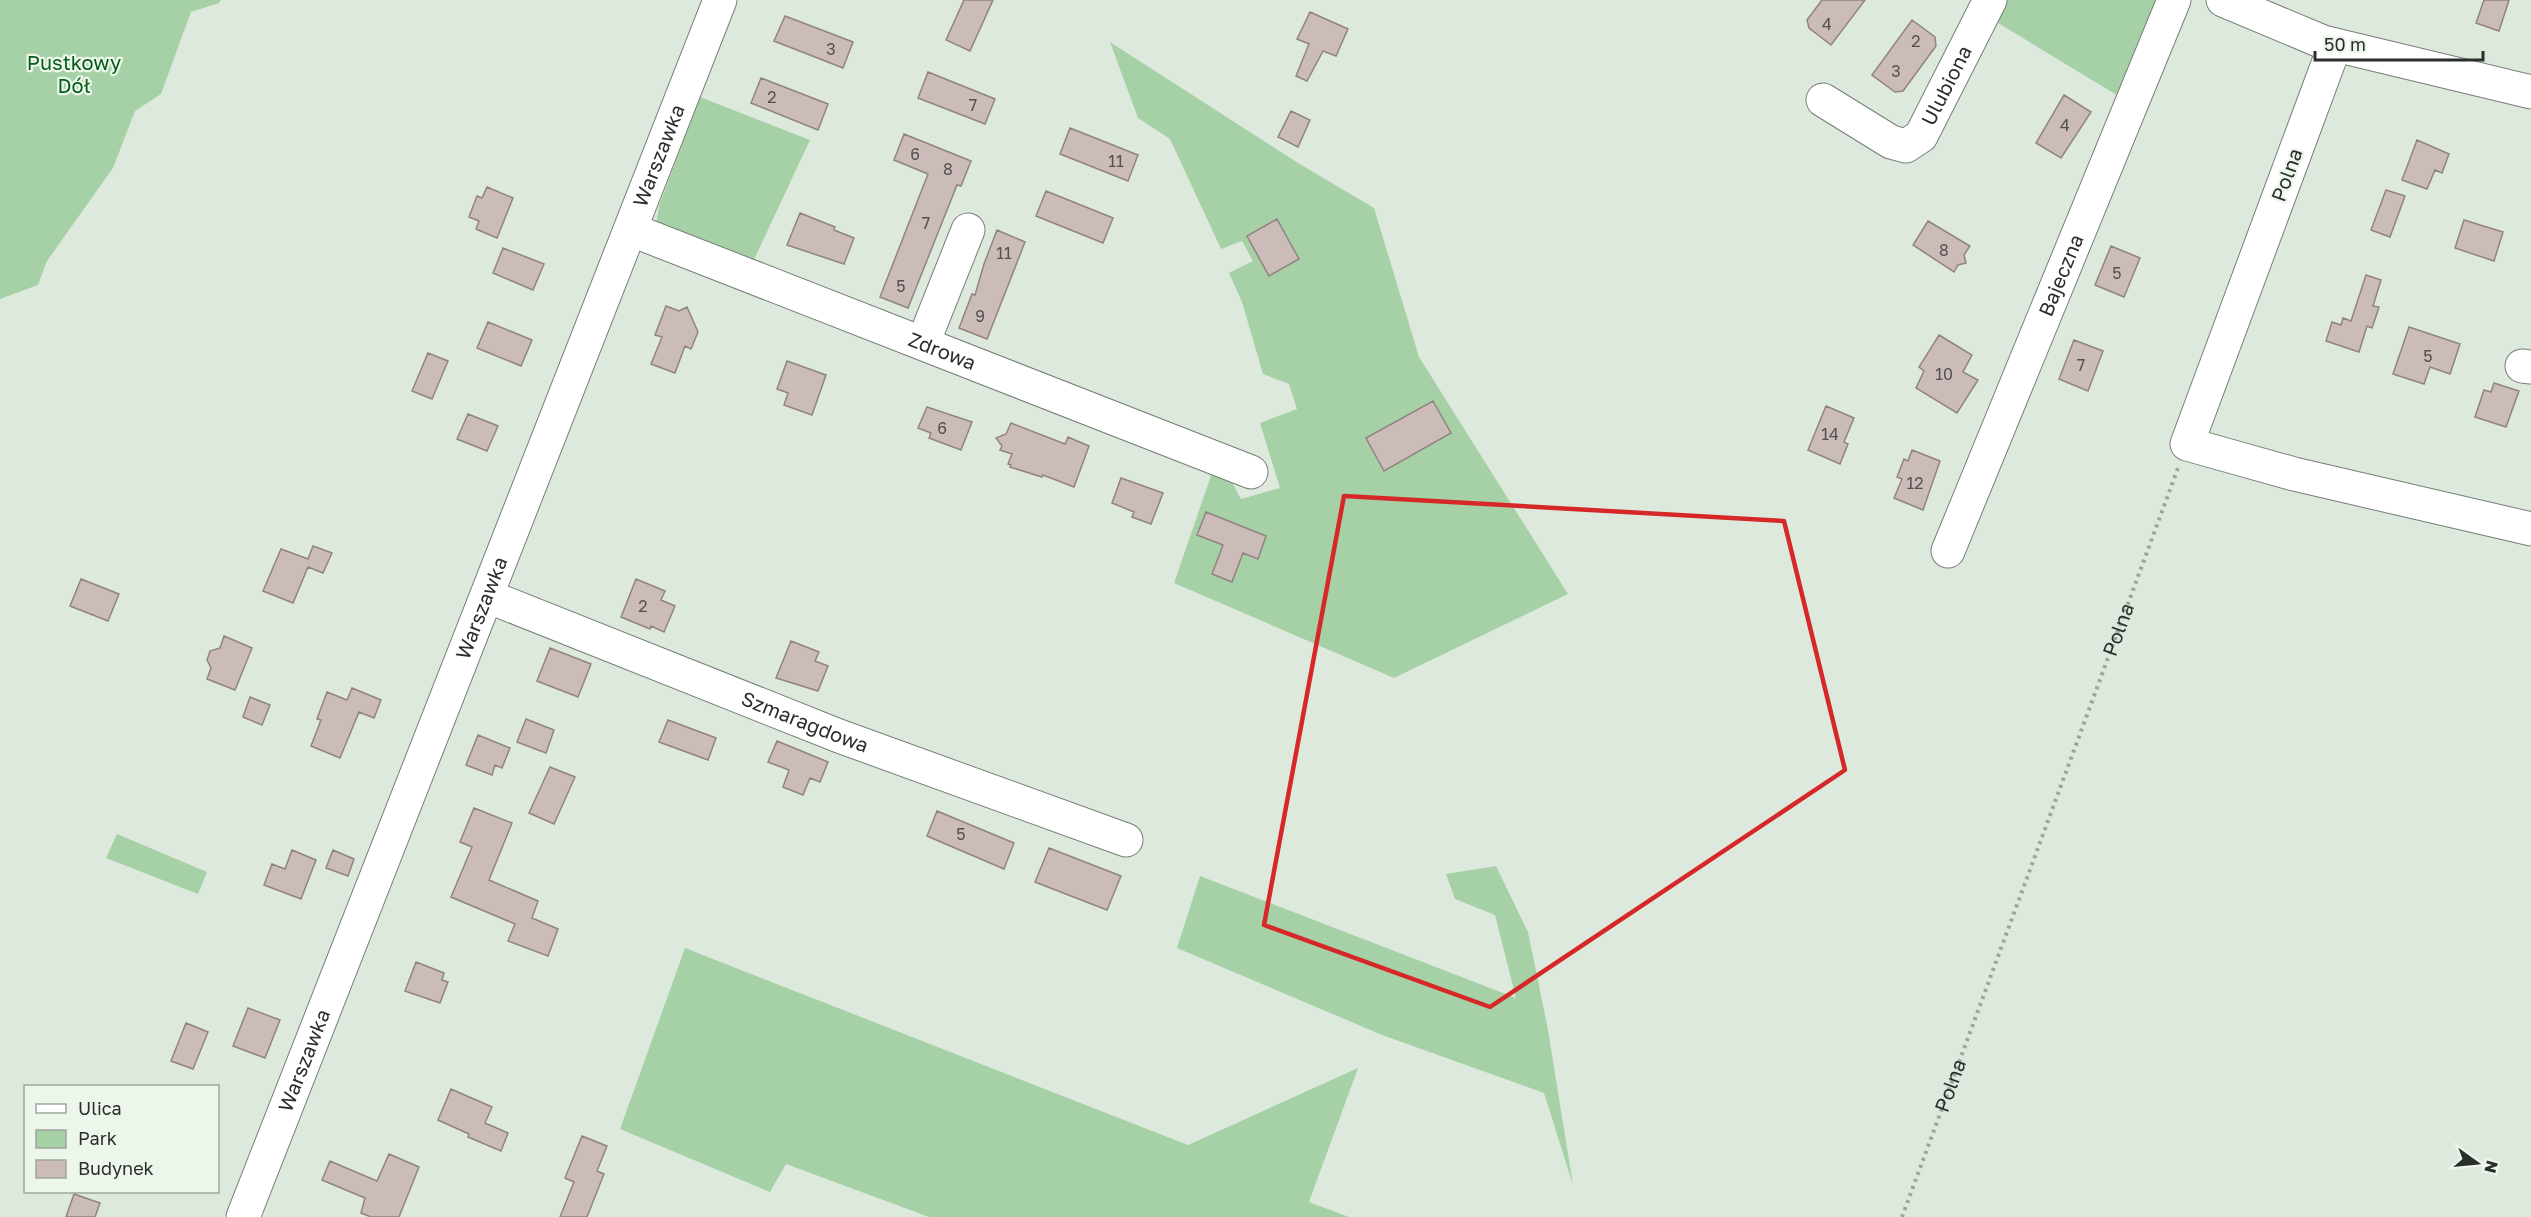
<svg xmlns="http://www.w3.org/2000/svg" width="2531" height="1217" viewBox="0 0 2531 1217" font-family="'Golos Text',sans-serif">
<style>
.green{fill:#a6d1a6}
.building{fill:#cbbcba;stroke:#918381;stroke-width:1.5}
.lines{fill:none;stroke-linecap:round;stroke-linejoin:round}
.minor-casing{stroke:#767f76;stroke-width:35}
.path{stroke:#9ca49c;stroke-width:4;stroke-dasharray:3 4.5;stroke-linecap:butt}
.minor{stroke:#fff;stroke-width:33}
.marked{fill:none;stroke:#d62828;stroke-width:4.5;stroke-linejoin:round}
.labels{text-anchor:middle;stroke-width:4.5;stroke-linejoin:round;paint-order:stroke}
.number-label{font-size:16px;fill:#53524f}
.park-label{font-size:20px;fill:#055c17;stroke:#ecf6eb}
.street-label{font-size:20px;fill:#2b2f2b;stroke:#ecf6eb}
</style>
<rect width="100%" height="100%" fill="#dee9de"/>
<path class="green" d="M0,0h221l-2,3 -28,9 -30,82 -26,17 -22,57 -66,93 -9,24 -38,14z
M2004,0h161l-40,100 -132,-80z
M1110,42l188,121 76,45 45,149 149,237 -174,84 -220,-95 40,-116 13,6 14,26 39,-11 -20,-65 37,-14 -8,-25 -26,-10 -21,-72 -13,-29 24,-12 -11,-20 -21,8 -51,-110 -32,-21z
M700,97l110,43 -59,126 -95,-42 3,-18z
M117,834l90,38 -9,22 -92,-36z
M1496,866l32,66 20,98 25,155 -29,-92 -162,-58 -205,-87 23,-72 316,122 -21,-83 -40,-16 -9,-25z
M685,948l503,197 170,-77 -49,134 40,15h-420l-143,-53 -16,28 -150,-63z"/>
<path class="building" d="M964,0h29l-23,51 -24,-11z
M1822,0h43l-34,45 -22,-17 -2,-8z
M2484,0h25l-10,31 -23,-8z
M1310,12l38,17 -12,27 -13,-5 -16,30 -11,-5 13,-32 -12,-5z
M785,16l68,26 -10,26 -69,-27z
M1912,20l23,17 1,9 -33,45 -8,1 -23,-17z
M928,72l67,27 -10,25 -67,-26z
M761,78l67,26 -10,26 -67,-27z
M2064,95l27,17 -30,46 -25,-15z
M1291,111l19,9 -12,27 -20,-10z
M1070,128l68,27 -10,26 -68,-27z
M904,134l67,27 -10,25 -4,-1 -49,123 -28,-11 48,-123 -34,-14z
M2417,140l32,14 -7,19 -7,-3 -8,19 -25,-9z
M487,187l26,11 -16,40 -21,-9 3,-8 -10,-4 8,-21 5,2z
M2386,190l19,6 -15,41 -19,-7z
M1046,191l67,27 -10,25 -67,-27z
M800,213l35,14 -1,3 20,8 -10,26 -57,-19z
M1277,219l22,40 -30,17 -22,-40z
M2464,220l39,12 -9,29 -39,-13z
M1928,221l42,25 -6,9 2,8 -8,2 -4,7 -41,-27z
M997,230l28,12 -38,97 -28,-11 13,-34 3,1 9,-31z
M2111,246l29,12 -16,39 -29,-12z
M503,248l41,16 -11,26 -40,-17z
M2366,275l15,5 -8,26 6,1 -7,21 -5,-2 -8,26 -33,-11 6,-19 9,3 2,-7 8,3z
M666,306l13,5 8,-4 11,25 -7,17 -6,-3 -10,27 -24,-9 11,-27 -7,-2z
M488,322l44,18 -11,26 -44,-18z
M2409,327l51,17 -10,30 -20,-7 -6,17 -31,-10z
M1939,335l33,20 -9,17 15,8 -21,33 -41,-25 8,-17 -5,-4z
M2074,340l29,11 -15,40 -29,-12z
M428,353l20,8 -16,38 -20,-8z
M787,361l39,14 -14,40 -28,-10 4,-12 -11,-4z
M2494,383l25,8 -13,36 -31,-10 9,-27 7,2z
M1433,401l18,32 -67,38 -18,-33z
M1826,406l28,12 -10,24 4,2 -8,20 -32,-14z
M927,407l45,15 -11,28 -32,-12 2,-5 -13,-5z
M468,414l30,12 -11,25 -30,-12z
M1011,423l54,21 3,-7 21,9 -15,41 -31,-12 -1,2 -32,-10 1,-2 -3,-1 4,-10 -12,-4 2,-4 -6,-8 10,-4z
M1912,450l28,11 -17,49 -29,-12 8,-19 -5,-2 7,-18 4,2z
M1121,478l42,15 -12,31 -19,-7 2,-5 -22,-9z
M1206,512l60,24 -8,23 -15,-6 -11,29 -20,-8 11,-29 -26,-10z
M313,546l19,7 -9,20 -15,-6 -15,36 -30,-12 18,-42 27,10z
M81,579l38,15 -11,27 -38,-15z
M636,579l29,12 -4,9 14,6 -11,26 -13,-6 -1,3 -29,-12z
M224,636l28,12 -17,42 -28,-11 4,-11 -4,-8 3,-9 10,-3z
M791,641l28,11 -4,9 13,5 -10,25 -42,-13z
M550,648l41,16 -13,33 -41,-16z
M352,688l29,12 -7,18 -15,-6 -19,46 -29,-12 10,-26 -4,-1 10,-27 20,8z
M250,697l20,8 -8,20 -19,-8z
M526,719l28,11 -8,23 -29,-11z
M668,720l48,18 -8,22 -49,-18z
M478,735l32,13 -8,20 -7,-3 -3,10 -26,-10z
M777,741l51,21 -8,20 -10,-4 -7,17 -20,-8 6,-17 -21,-8z
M550,767l25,10 -21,47 -25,-11z
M474,808l38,15 -23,57 49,21 -6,17 26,11 -10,27 -40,-15 7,-17 -64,-27 21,-50 -12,-5z
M937,811l77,32 -10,26 -77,-33z
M1049,848l72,28 -14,34 -72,-28z
M292,850l24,10 -15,39 -37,-14 8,-21 13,5z
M333,850l21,9 -6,17 -22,-8z
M416,962l28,11 -2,7 6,2 -8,21 -35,-12z
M248,1008l32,12 -15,38 -32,-12z
M186,1023l22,9 -15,37 -22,-8z
M451,1089l41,18 -7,16 23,10 -7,18 -33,-14 1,-3 -31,-14z
M582,1136l25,10 -10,25 7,3 -17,43h-27l14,-35 -9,-4z
M389,1154l30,13 -20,50h-28l-10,-4 4,-15 -43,-18 8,-19 47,20z
M74,1194l26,9 -5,14h-29z"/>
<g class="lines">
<g class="minor-casing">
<g id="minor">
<path d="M2223,0l100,42 208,50"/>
<path d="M2335,45l-148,399 107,30 237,55"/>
<path id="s2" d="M1823,100l68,42 15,4 15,-10 69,-136"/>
<path id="s3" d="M632,230l619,242"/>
<path d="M923,343l45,-113"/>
<path d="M2522,366l9,1"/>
<path id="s4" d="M1948,551l226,-551"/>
<path id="s5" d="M487,596l352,140 287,104"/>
<path id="s6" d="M243,1217l477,-1217"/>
</g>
</g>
<path class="path" id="s1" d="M1902,1217l276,-749"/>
<use href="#minor" class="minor"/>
</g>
<path class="marked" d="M1344,496l440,25 61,249 -355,237 -226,-82z"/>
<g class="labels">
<g class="number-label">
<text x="1827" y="30">4</text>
<text x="1916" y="47">2</text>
<text x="831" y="55">3</text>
<text x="1896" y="77">3</text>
<text x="772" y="103">2</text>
<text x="973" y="111">7</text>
<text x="2065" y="131">4</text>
<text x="915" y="160">6</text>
<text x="1116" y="167">11</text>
<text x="948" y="175">8</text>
<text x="926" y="229">7</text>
<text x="1944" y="256">8</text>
<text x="1004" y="259">11</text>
<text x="2117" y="279">5</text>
<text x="901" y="292">5</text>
<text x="980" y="322">9</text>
<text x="2428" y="362">5</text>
<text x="2081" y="371">7</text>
<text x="1944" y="380">10</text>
<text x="942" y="434">6</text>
<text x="1830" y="440">14</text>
<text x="1915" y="489">12</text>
<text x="643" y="612">2</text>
<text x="961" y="840">5</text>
</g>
<g class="park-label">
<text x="74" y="70">Pustkowy<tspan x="74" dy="23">Dół</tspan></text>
</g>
<g class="street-label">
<text dy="7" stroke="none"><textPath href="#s2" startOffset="170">Ulubiona</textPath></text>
<text dy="7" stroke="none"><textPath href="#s6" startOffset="1140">Warszawka</textPath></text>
<text transform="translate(2287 175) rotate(-70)" y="7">Polna</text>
<text dy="7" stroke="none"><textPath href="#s4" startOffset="298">Bajeczna</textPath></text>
<text dy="7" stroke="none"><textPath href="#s3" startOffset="333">Zdrowa</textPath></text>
<text dy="7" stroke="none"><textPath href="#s6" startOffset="654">Warszawka</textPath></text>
<text dy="7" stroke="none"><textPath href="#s1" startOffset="626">Polna</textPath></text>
<text dy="7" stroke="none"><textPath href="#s5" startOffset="342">Szmaragdowa</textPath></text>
<text dy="7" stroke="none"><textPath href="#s6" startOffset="168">Warszawka</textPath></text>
<text dy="7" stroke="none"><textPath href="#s1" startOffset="140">Polna</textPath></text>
</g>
</g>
<rect x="24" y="1085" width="195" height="108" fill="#ecf6eb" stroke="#9fa69e" stroke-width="1.5"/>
<rect x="36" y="1104" width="30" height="9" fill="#ffffff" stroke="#9fa69e" stroke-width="1.5"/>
<text x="78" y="1115" font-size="18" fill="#2b2f2b">Ulica</text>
<rect x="36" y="1130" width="30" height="18" fill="#a6d1a6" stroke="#9fa69e" stroke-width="1.5"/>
<text x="78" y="1145" font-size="18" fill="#2b2f2b">Park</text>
<rect x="36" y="1160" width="30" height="18" fill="#cbbcba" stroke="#9fa69e" stroke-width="1.5"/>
<text x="78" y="1175" font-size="18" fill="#2b2f2b">Budynek</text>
<g transform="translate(2477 1163) rotate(105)" stroke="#ecf6eb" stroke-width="4.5" paint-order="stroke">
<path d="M0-4.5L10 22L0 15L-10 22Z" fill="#2b2f2b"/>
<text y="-9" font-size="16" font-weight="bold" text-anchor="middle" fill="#2b2f2b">N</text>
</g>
<path d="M2315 51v9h168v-9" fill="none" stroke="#2b2f2b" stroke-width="3"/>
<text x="2324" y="51" font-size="18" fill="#2b2f2b" stroke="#ecf6eb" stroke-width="4.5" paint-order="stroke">50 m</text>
</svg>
